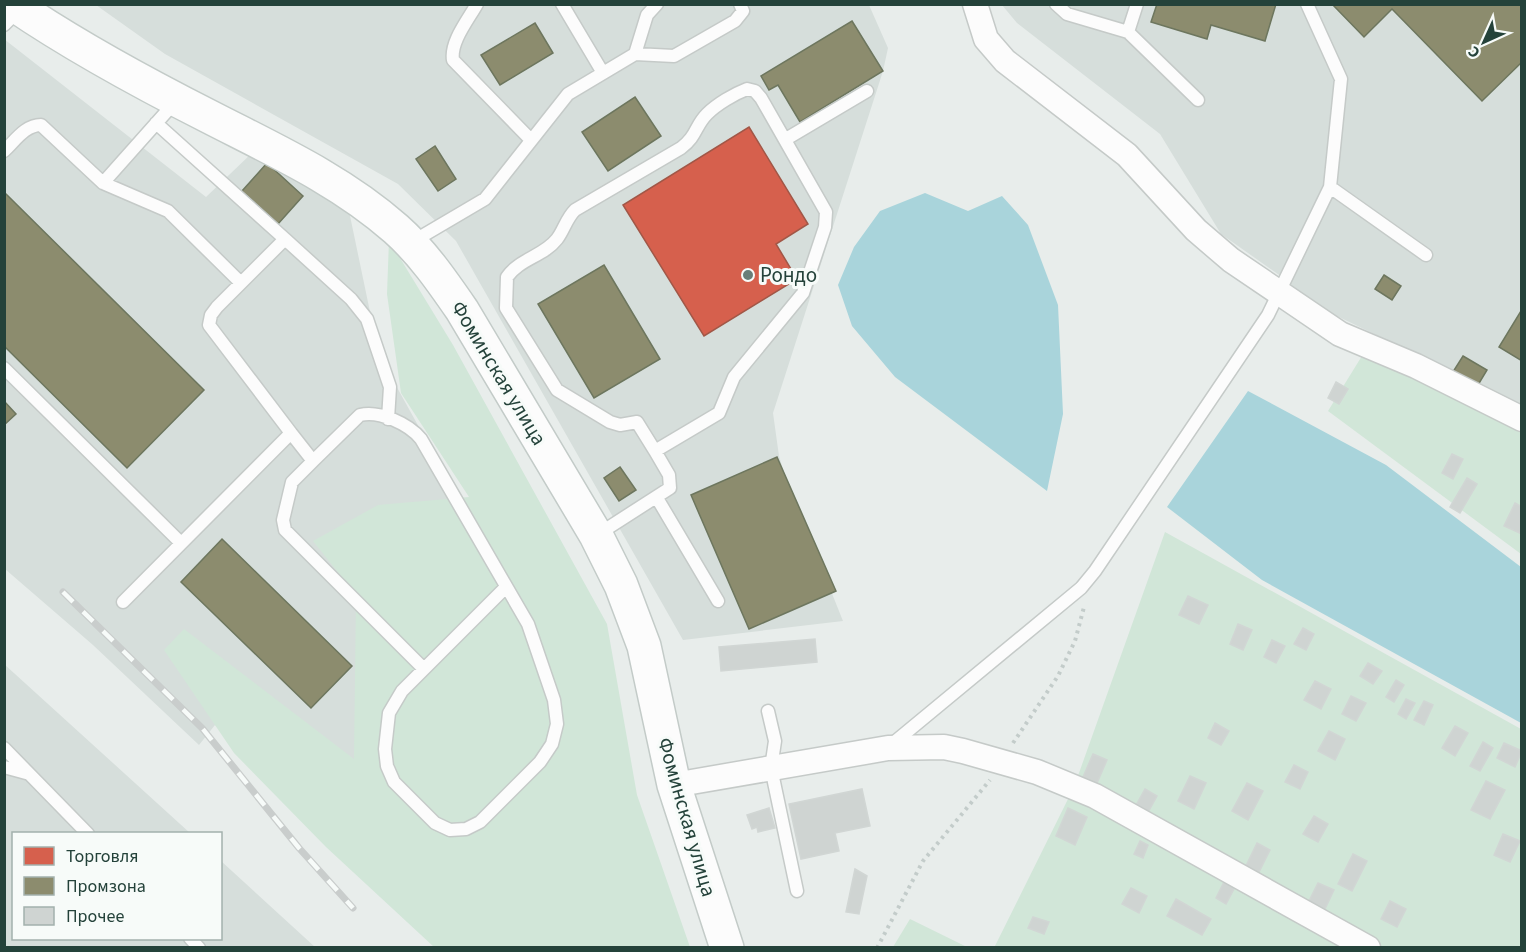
<svg xmlns="http://www.w3.org/2000/svg" width="1526" height="952" viewBox="0 0 1526 952" font-family="'Source Sans 3',sans-serif">
<style>
.built{fill:#d6dedb}
.green{fill:#d1e6d8}
.water{fill:#a9d4db}
.shops{fill:#d6604d;stroke:#a15747;stroke-width:1.5}
.industry{fill:#8c8c6e;stroke:#6d765e;stroke-width:1.5}
.building{fill:#cfd4d2;stroke:#d1d6d4;stroke-width:1.5}
.lines{fill:none;stroke-linecap:round;stroke-linejoin:round}
.lane-casing{stroke:#c5cac8;stroke-width:15}
.street-casing{stroke:#c5cac8;stroke-width:27}
.secondary-casing{stroke:#c3cbc8;stroke-width:36}
.path{stroke:#c3ccca;stroke-width:4;stroke-dasharray:3 4.5;stroke-linecap:butt}
.lane{stroke:#fcfcfc;stroke-width:12}
.street{stroke:#fcfcfc;stroke-width:24}
.secondary{stroke:#fcfcfc;stroke-width:33}
.rail-casing{stroke:#c9cdcc;stroke-width:7}
.rail{stroke:#f7fbf9;stroke-width:4.5;stroke-dasharray:14;stroke-linecap:butt}
.poi-dot{fill:#697e78;stroke:#f7fbf9;stroke-width:2}
.labels{text-anchor:middle;stroke-width:6;stroke-linejoin:round;paint-order:stroke}
.poi-label{font-size:21px;fill:#24423a;stroke:#f7fbf9;text-anchor:start}
.street-label{font-size:21px;fill:#24423a;stroke:#f7fbf9}
</style>
<rect width="100%" height="100%" fill="#e8edeb"/>
<path class="built" d="M96,5h773l19,43 -5,23 -110,342 6,43 7,23 57,142 -160,19 -227,-399 -58,-57 -233,-130z
M1002,5h519v400l-213,-103 -26,-25 -61,-43 -61,-100 -143,-111z
M4,39l202,158 47,-45 96,59 30,144 127,229 -135,239 -156,-98 -16,20 -106,-100 -88,-76z
M4,664l186,169 -176,1v104h206l1,-77 94,86h-310z"/>
<path class="green" d="M389,240l64,105 154,279 30,171 53,152h-256l-108,-100 -92,-94 -70,-103 20,-21 170,130 2,-164 -43,-54 65,-36 91,-8 -68,-104 -14,-99z
M1365,351l156,73v130l-193,-143z
M1165,532l356,197v218l-527,1 80,-161z
M910,919l57,28h-74z"/>
<path class="water" d="M925,193l43,18 34,-15 26,29 30,80 5,109 -16,77 -152,-114 -43,-51 -14,-41 16,-38 26,-36z
M1248,391l138,74 135,102v156l-259,-143 -95,-73z"/>
<path class="shops" d="M749,127l59,97 -32,20 21,35 -93,57 -81,-131z"/>
<path class="industry" d="M1157,4h119l-11,37 -54,-16 -4,14 -56,-17z
M1332,4h190v58l-40,39 -90,-92 -28,28z
M852,21l31,50 -83,51 -22,-37 -9,5 -8,-14z
M535,23l18,30 -53,32 -19,-30z
M635,97l26,39 -53,35 -26,-39z
M435,146l21,33 -18,12 -22,-32z
M267,163l36,33 -25,28 -36,-33z
M4,192l200,198 -77,78 -123,-122z
M604,265l56,94 -66,39 -56,-94z
M1384,275l17,11 -9,14 -17,-11z
M1521,311l1,1v49l-23,-14z
M1463,356l24,14 -12,20 -24,-15z
M4,401l12,13 -12,11z
M777,457l59,134 -87,38 -58,-134z
M620,467l16,23 -17,11 -15,-23z
M222,539l130,127 -41,42 -130,-126z"/>
<path class="building" d="M1336,382l12,7 -9,15 -11,-6z
M1452,454l11,5 -10,20 -11,-6z
M1467,478l10,6 -17,29 -10,-6z
M1515,503l7,4v27l-18,-8z
M1188,596l20,9 -9,19 -20,-9z
M1238,624l14,6 -9,20 -13,-6z
M1303,628l11,6 -8,16 -12,-6z
M815,639l2,23 -96,9 -2,-24z
M1272,640l13,6 -9,17 -12,-6z
M1368,663l14,8 -9,13 -13,-8z
M1396,680l8,5 -10,17 -8,-5z
M1315,681l16,8 -10,20 -17,-9z
M1351,696l15,7 -10,18 -14,-7z
M1406,699l9,4 -9,16 -8,-5z
M1424,701l9,4 -9,20 -10,-5z
M1215,723l14,8 -8,14 -13,-7z
M1455,726l13,7 -13,23 -13,-8z
M1329,731l16,8 -10,21 -17,-9z
M1483,742l10,6 -13,23 -10,-5z
M1504,743l18,8 -7,16 -18,-9z
M1093,754l14,6 -10,23 -14,-6z
M1294,765l14,7 -8,17 -15,-7z
M1190,776l16,7 -12,26 -16,-8z
M1486,781l19,9 -15,29 -19,-9z
M1247,783l16,8 -15,29 -16,-9z
M862,789l8,37 -35,7 4,18 -38,8 -12,-55z
M1145,789l12,7 -11,20 -12,-7z
M769,808l6,20 -17,4 -1,-5 -5,2 -5,-14z
M1068,808l19,9 -12,28 -19,-9z
M1314,816l14,8 -10,18 -15,-8z
M1503,834l17,7 -10,21 -16,-7z
M1140,841l8,4 -5,13 -9,-4z
M1257,843l13,7 -12,24 -13,-6z
M1353,854l14,7 -15,30 -14,-7z
M855,869l12,7 -8,38 -13,-2z
M1224,882l11,5 -9,17 -10,-6z
M1318,883l16,7 -10,21 -16,-8z
M1131,888l16,8 -8,17 -17,-9z
M1176,899l35,20 -9,16 -35,-19z
M1390,901l16,8 -9,18 -16,-8z
M1033,917l16,5 -5,12 -16,-6z"/>
<g class="lines">
<g class="lane-casing">
<path id="lane" d="M477,4c-9,16 -27,38 -24,56l78,80
M562,4l41,69
M1056,4l11,10 61,18 70,68
M4,25l15,-15
M1128,32l9,-28
M635,54l12,-39 10,-11
M786,139l81,-48
M4,151c11,-10 21,-26 37,-26l62,58 65,28 73,72
M103,183l73,-82
M1330,187l96,68
M285,239l66,60 16,20 23,68 -2,32
M412,242l73,-43 83,-105 67,-40 39,2 61,-35 8,-10 -3,-7
M4,368l177,175
M291,433l22,28 47,-46c19,-5 49,9 61,24l107,185 26,76 3,24 -5,20 -12,18 -60,60 -14,7 -16,1 -15,-7 -41,-41 -7,-16 -2,-17 4,-36 13,-22 104,-104
M313,461l-21,21 -9,38 2,10 139,139
M657,498l61,103
M597,535l73,-47 -1,-13 -14,-24 64,-38 15,-36 69,-84 22,-66 1,-15 -65,-114 -6,-7 -8,-2c-13,5 -30,15 -40,25 -12,12 -10,22 -26,34l-106,62c-9,9 -11,20 -18,29 -13,17 -38,20 -50,38l-1,31 51,82 53,32 10,3 17,-3 18,29
M123,602l168,-169 -82,-108 2,-10 6,-8 68,-68 -129,-116
M768,711l7,30 -4,27 26,123
M891,745l190,-157 14,-17 173,-256 62,-128 11,-108 -34,-75
M4,748l84,86
M4,767l22,6
M190,938l9,10"/>
</g>
<g class="street-casing">
<path id="street" d="M975,4l11,35 19,22 122,94 69,75 35,30 109,74 76,32 106,53
M674,785l214,-37 56,-1 19,4 74,21 58,24 273,152"/>
</g>
<g class="secondary-casing">
<path id="secondary" d="M13,4c63,43 128,78 195,112 64,33 133,64 188,113 26,23 46,52 66,81l134,225 25,50 23,61 30,139 53,163"/>
</g>
<path class="path" d="M1013,743l45,-67 17,-35 9,-34
M877,948l46,-87 67,-81"/>
<use href="#lane" class="lane"/>
<use href="#street" class="street"/>
<use href="#secondary" class="secondary"/>
<g class="rail-casing">
<path id="rail" d="M63,592l139,136 97,120 54,60"/>
</g>
<use href="#rail" class="rail"/>
</g>
<circle class="poi-dot" cx="748" cy="275" r="6"/>
<g class="labels">
<g class="poi-label">
<text x="760" y="282">Рондо</text>
</g>
<g class="street-label">
<text transform="translate(499 373) rotate(59)" y="7">Фоминская улица</text>
<text transform="translate(687 817) rotate(74)" y="7">Фоминская улица</text>
</g>
</g>
<rect width="1526" height="952" fill="none" stroke="#24423a" stroke-width="12"/>
<rect x="12" y="832" width="210" height="108" fill="#f7fbf9" stroke="#a3b1ad" stroke-width="1.5"/>
<rect x="24" y="847" width="30" height="18" fill="#d6604d" stroke="#a3b1ad" stroke-width="1.5"/>
<text x="66" y="862" font-size="18" fill="#24423a">Торговля</text>
<rect x="24" y="877" width="30" height="18" fill="#8c8c6e" stroke="#a3b1ad" stroke-width="1.5"/>
<text x="66" y="892" font-size="18" fill="#24423a">Промзона</text>
<rect x="24" y="907" width="30" height="18" fill="#cfd4d2" stroke="#a3b1ad" stroke-width="1.5"/>
<text x="66" y="922" font-size="18" fill="#24423a">Прочее</text>
<g transform="translate(1484 42) rotate(225)" stroke="#f7fbf9" stroke-width="4.5" paint-order="stroke">
<path d="M0-4.5L10 22L0 15L-10 22Z" fill="#24423a"/>
<text y="-9" font-size="16" font-weight="bold" text-anchor="middle" fill="#24423a">С</text>
</g>
</svg>
